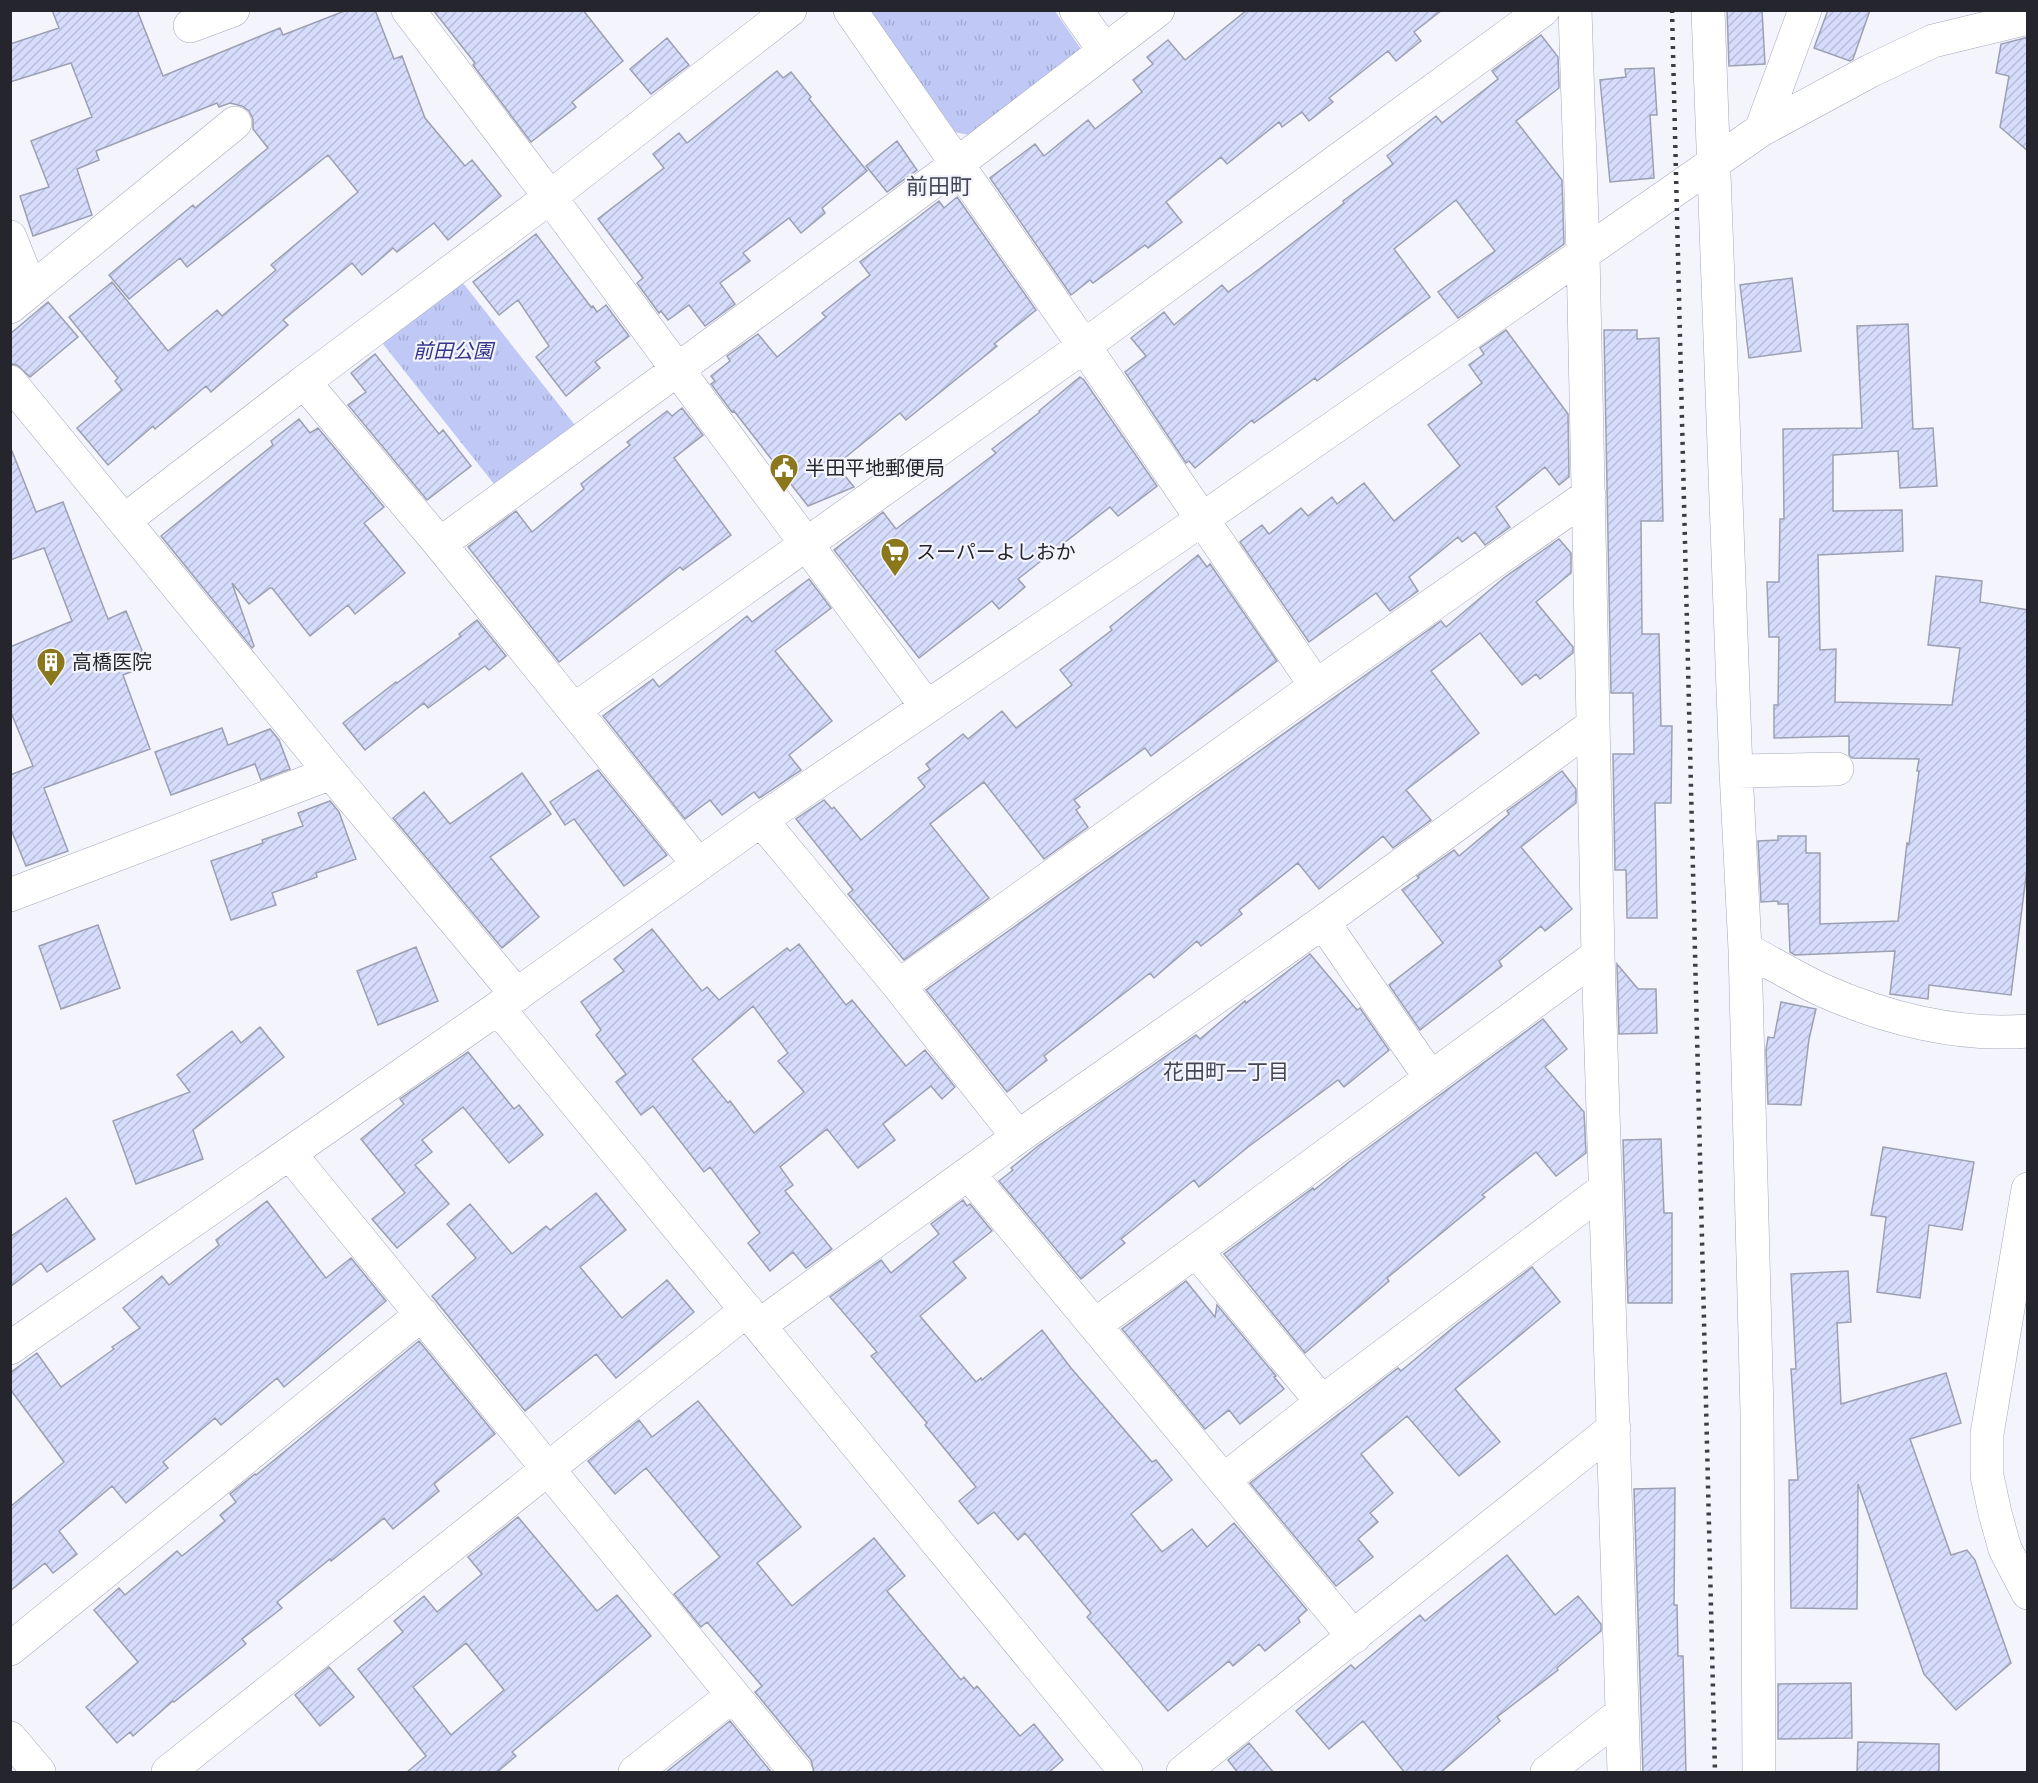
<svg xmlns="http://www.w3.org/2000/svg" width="2038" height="1783" viewBox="0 0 2038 1783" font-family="Spectral,'Noto Sans JP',serif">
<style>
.park{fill:url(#park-tufts)}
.building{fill:url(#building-hatch);stroke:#9ca0b2;stroke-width:1.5;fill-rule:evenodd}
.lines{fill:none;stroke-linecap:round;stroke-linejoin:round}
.minor-casing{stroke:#a4a8ba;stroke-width:34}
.minor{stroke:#fff;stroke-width:33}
.rail{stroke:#3c3d44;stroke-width:4.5;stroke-dasharray:3 6;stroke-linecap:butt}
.labels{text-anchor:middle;stroke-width:4.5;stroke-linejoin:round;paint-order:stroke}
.park-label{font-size:20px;font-style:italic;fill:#33368a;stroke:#f3f4fc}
.poi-label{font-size:20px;fill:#25262d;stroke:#f3f4fc;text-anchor:start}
.neighbourhood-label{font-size:21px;fill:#424554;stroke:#f3f4fc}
.quarter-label{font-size:22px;fill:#424554;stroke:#f3f4fc}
</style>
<defs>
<pattern id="park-tufts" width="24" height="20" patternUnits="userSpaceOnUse" patternTransform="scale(1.5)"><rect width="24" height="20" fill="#c0c9f6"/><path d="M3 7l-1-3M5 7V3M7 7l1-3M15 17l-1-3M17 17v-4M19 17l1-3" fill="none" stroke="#a5acd3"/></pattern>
<pattern id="building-hatch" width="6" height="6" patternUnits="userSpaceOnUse" patternTransform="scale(1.5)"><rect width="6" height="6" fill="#d6dcfb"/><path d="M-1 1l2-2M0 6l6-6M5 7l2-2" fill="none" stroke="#b8bdd7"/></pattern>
</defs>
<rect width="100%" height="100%" fill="#f3f4fc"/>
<path class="park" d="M868,11h187l28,41 -113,83 -17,-3z
M459,278l119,151 -80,60 -119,-150z"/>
<path class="building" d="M52,10h85l26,66 117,-48 3,7 64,-25h28l19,49 8,-3 23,62 40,48 7,-6 29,36 -53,44 -14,-17 -37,29 -4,-4 -31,27 -10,-12 -69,57 5,5 -77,67 -5,-6 -51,43 -2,-3 -45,39 -31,-37 45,-38 -7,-9 3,-3 -49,-61 43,-35 56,69 49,-41 5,6 54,-46 -5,-5 87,-73 -30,-37 -141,112 -7,-9 -51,41 -20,-24 84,-70 2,3 73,-60 -15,-19v-10l-4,-8 -7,-5 -12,-3 -11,4 -2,-4 -121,48 3,9 -22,9 15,46 -59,21 -13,-40 29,-9 -18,-46 61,-24 -21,-54 -61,19v-38l49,-16z
M433,10h150l40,51 -51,41 4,5 -45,35 -58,-77 2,-2z
M1247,10h195l-28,22 7,9 -25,20 -8,-10 -59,47 4,4 -24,19 -7,-9 -20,15 -3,-5 -52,42 -6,-7 -55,45 16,20 -34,26 -3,-3 -52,38 -3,-3 -19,15 -81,-117 45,-34 9,12 44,-36 7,9 47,-37 -9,-12 20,-16 -6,-7 21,-17 17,20z
M1727,10h35l3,54 -36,2z
M1828,10h42l-17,49 -3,2 -36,-13z
M1541,35l17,22 1,31 -43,33 46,59 2,64 -106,74 -20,-26 57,-41 -39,-51 -62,49 36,48 -113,84 -2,-3 -61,45 -2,-3 -57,48 -6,-7 -3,2 -61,-91 21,-16 -15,-18 33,-26 10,13 48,-40 6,7 34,-25 82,-64 -1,-2 50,-37 -6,-8 49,-40 6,7 56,-44 -6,-8z
M667,38l22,27 -38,29 -21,-25z
M2025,38h3v113l-28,-24 9,-51 -13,-3 5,-29z
M1654,68l3,47h-7l4,63 -44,4 -10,-102 26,-3 -1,-8z
M777,71l6,7 8,-6 20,25 -2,2 58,72 -45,37 3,5 -24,20 -12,-15 -46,35 7,8 -30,22 15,21 -30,22 -16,-21 -21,15 -7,-9 -2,2 -22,-30 6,-5 -45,-59 66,-51 -11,-14 26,-21 8,10z
M897,141l20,29 -30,22 -21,-26z
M957,197l79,113 -42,34 3,2 -91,74 -6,-7 -64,52 18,22 -46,19 -74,-95 -2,1 -21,-28 4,-3 -4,-5 19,-15 -3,-5 31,-22 19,23 49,-40 -4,-4 48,-38 -10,-13 79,-61 5,7z
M536,234l55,73 2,-1 4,6 9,-7 23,31 -34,26 5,6 -34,28 -30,-39 13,-11 -31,-46 -19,15 -26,-33z
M1792,278l9,73 -52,7 -9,-73z
M48,302l30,35 -48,40 -13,-12 -7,-1v-30z
M1908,324l5,105 20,-1 4,58 -37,2 -2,-37 -65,4v56l69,-1 1,41 -85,4 2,95 16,-1 -1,53 117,3 8,-57 -32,-3 8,-69 46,5 -2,21 48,8v251l-17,134 -82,-10 -1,14 -38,-5 5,-43 -100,4 -5,-3 -2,-48h-10v-3l-17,1 -3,-61 20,-1v-4h28v17h14v71l78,-3 9,-78 2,1 10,-73h-2l2,-12 -67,-1 -3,-3v-19l-75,2v-33h4l1,-68h-10l-2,-55h12l1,-63h4l-1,-90 79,-1 -5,-102z
M1506,330l62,84 1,63 -10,8 -14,-18 -49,40 14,20 -25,18 -10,-13 -13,10 -4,-5 -49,40 9,14 -28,20 -14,-18 -67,49 -69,-100 22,-17 7,9 32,-26 7,8 24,-19 5,7 27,-21 30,38 66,-55 -32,-41 54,-42 -13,-18 15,-11 -4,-6z
M1604,330h33v9l22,-1 4,183h-22l1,113h17l2,92h11l-1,77h-16l2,115h-30l-1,-48h-11l-2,-116h21l-1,-61h-22z
M375,354l64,80 4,-4 28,36 -44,34 -79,-95 18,-13 -15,-19z
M1080,377l4,3 73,106 -39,30 -8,-9 -92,72 7,8 -26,22 -7,-8 -73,57 -85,-108 49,-38 13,17 100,-76 -4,-4 48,-37 -1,-1z
M682,408l21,27 -29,23 57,77 -48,35 -3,-3 -121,95 -91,-115 48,-36 16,21 52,-43 -3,-5 49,-39 -3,-3 40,-31 5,5z
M299,419l11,14 8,-5 66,79 -20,16 41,50 -50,41 -7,-9 -38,31 -38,-48h-2l-21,16 -17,-21 22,63 -2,2 -91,-112 112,-91 -2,-4z
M10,451h2l24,61 27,-10 45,117 18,-8 22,54 -25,10 27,74 -106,39 24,63 -42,15 -16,-39v-52l23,-9 -23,-56v-63l62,-26 -28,-73 -34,12z
M1559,539l12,14v20l-35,29 37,45v6l-33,26 -4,-5 -14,11 -42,-52 -49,38 48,62 -73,57 25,30 -38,28 -10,-12 -64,53 -21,-26 -59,47 3,4 -41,32 -4,-5 -43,37 -4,-5 -106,83 3,4 -40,32 -81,-102 515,-369 5,6 59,-50z
M1198,555l9,12 3,-3 67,97 -126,95 -6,-8 -71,52 6,7 -4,3 12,17 -44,32 -60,-77 -54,42 59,74 -85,62 -56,-66 5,-4 -57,-71 28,-19 8,9 2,-2 27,33 64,-53 -7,-9 12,-9 -4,-5 37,-30 5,5 34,-28 14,17 56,-43 -12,-15 52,-40 -2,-3z
M809,579l22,29 -56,43 57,70 -43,34 12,15 -40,27 -2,1 -5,-6 -32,23 -12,-15 -25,19 -82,-103 50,-37 6,8 88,-71 5,6z
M477,620l29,36 -17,14 -4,-4 -57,42 -4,-5 -59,47 -22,-27 53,-41 1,1 64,-47 -2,-2z
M222,728l6,17 42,-16 9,11 11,29 -29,11 -6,-16 -84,31 -16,-43z
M598,770l69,85 -43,31 -50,-67 -9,6 -15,-23z
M1562,771l14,18v14l-55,44 51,62 -27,22 -4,-5 -42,35 3,5 -82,64 -31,-45 54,-42 -41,-53 17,-12 -2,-2 37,-26 5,6 50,-42 -2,-3z
M522,773l29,41 -61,43 49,60 -37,31 -109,-130 31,-26 26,32z
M330,801l9,11 17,47 -40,14 1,4 -45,16 4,12 -45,15 -20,-59 52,-18 -1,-3 41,-14 -5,-13z
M98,925l22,63 -59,21 -22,-63z
M652,929l50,62 5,-4 12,13 68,-52 3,3 9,-7 47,61 6,-5 54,66 19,-16 30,37 -13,12 -11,-13 -48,38 12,16 -37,28 -31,-39 -47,38 13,18 -8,6 47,58 -26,19 -13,-16 -23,19 -22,-28 12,-10 -50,-66 -6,5 -51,-66 -12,9 -25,-33 10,-8 -30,-39 5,-5 -20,-28 43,-31 -10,-12zM753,1006l35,47 -10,8 26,31 -50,41 -24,-32 -2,2 -36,-44z
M416,947l22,54 -60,24 -21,-54z
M1310,954l47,56 3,-2 29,42 -45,37 -6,-7 -90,67 -49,40 -5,-7 -73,59 4,4 -44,36 -82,-98 14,-11 -2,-2 27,-22 158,-111 4,4 45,-38 1,2z
M1617,964l21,25h18l1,44 -38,1z
M1781,1002l35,7 -7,30 -8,66 -33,-1 -2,-54 2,-13 6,1z
M1543,1019l24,30 -22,18 39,45 2,41 -30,23 -20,-24 -54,43 3,2 -98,81 2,3 -84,72 -81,-99 89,-66 1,2 35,-28z
M260,1027l24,30 -91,73 10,29 -67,25 -23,-63 77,-29 -13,-17 55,-44 9,12z
M468,1052l46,57 5,-4 24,30 -34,28 -46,-56 -41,33 10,12 -17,13 34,39 -52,44 -25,-29 33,-26 -44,-54 43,-35 -4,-5z
M1661,1139l3,74h8v90h-44l-5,-163z
M1883,1147l91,15 -12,68 -33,-5 -9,73 -43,-6 9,-75 -15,-2z
M596,1193l30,37 -46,37 42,51 45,-38 27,32 -78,66 -20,-24 -71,57 -93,-115 44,-38 -29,-34 23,-20 42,50 34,-28 4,4z
M66,1198l29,41 -48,33 -6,-9 -31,24v-50z
M963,1200l4,6 3,-2 22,27 -39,31 13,16 -46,38 56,66 5,-4 1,2 60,-50 29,38 81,94 4,-2 16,20 -41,34 31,38 30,-23 15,18 27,-24 73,87 -9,8 2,4 -35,29 -6,-7 -26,22 -4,-5 -61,50 -81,-94 4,-4 -66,-80 -7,7 -24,-28 -16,12 -19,-23 17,-14 -51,-62 2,-2 -56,-67 6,-4 -47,-55 51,-37 10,13 48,-39 -8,-10z
M267,1201l59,77 25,-20 35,43 -102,86 -7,-9 -56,47 -6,-7 -52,44 5,6 -42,35 -14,-17 -53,45 18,23 -24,19 -8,-10 -35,28v-84l54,-45 -54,-73v-16l27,-20 24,34 53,-38 -2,-2 28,-19 -17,-20 39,-32 7,9 50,-40 -3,-5z
M1532,1267l28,35 -105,87 45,53 -41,34 -52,-60 -46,38 32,39 -23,20 8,9 -20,17 15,18 -37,29 -86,-103 148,-115 3,3 55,-46z
M1848,1271l3,51 -14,1 4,81 105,-31 15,50 -51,16 41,116 16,-5 8,10 36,103 -55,47 -32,-36 -66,-190 -1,125 -66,-1 -2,-128h9l-7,-111h5l-5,-95z
M1186,1281l29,36 2,-12 59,71 -2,1 10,12 -44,35 -11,-14 -24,19 -83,-100z
M419,1341l76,93 -61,50 5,7 -46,38 -9,-11 -53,43 -1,-2 -53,43 5,6 -40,31 4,5 -72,58 -1,-1 -40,35 -3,-4 -13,11 -31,-36 52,-45 -44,-52 25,-22 6,7 52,-44 5,5 43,-35 -5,-6 16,-13 -6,-8 25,-20 1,1z
M698,1401l103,126 -44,36 35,43 82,-68 31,38 -18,15 74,89 3,-3 10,12 3,-3 43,50 14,-12 29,36 -15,13h-234l-3,-13 -56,-68 7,-6 -55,-64 -6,5 -27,-33 46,-37 -74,-89 -31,26 -27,-33 51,-41 13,17z
M1675,1488l-1,117h3l1,51h5l3,117h-43l-9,-284z
M518,1517l79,94 20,-16 34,41 -139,116 4,4 -20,17h-90l20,-17 -68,-87 45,-37 -9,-11 30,-25 13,16 45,-38 -14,-17zM466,1643l38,47 -53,45 -38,-48z
M1507,1555l48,60 23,-19 23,28v7l-44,37 1,2 -61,47 3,4 -60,52h-35l-42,-52 -34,28 -33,-38 55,-46 4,4 65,-54 5,6z
M329,1667l25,30 -34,29 -25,-31z
M1851,1683l1,55 -74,1v-55z
M730,1721l42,52h-107z
M1858,1742l81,2v29h-82z
M1249,1743l25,30h-36l-10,-13z"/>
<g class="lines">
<g class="minor-casing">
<path id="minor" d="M408,10l142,187 376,509
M1076,10l28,40
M1158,10l-201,154 127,182 232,340
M1575,10l8,243 15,702 26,817
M1708,10l28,761 9,178 12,463 2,360
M190,26l43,-16
M1761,130l44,-120
M10,237l21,53
M10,307l225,-184
M10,382l321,391 186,222
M304,382l246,-185 240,-187
M125,520l179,-138 136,162 517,-380 -107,-154
M440,544l258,320
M574,710l510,-364 459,-336
M1736,771l101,-2
M761,820l138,166 119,151
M10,895l321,-122
M1323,922l107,155
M1745,949c25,13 51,29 77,41 62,28 137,47 206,41
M899,986l417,-300 273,-191
M498,1008l628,764
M290,1154l506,618
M969,1174l385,463
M2028,1189l-41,245v42l8,37 10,36 23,44
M1197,1252l125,150
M760,1325l258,-188 305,-215 270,-197
M1095,1325l503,-370
M10,1348l488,-340 263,-188 414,-282 586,-408 109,-59 63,-30 95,-23
M1224,1480l98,-78 284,-214
M10,1649l412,-335
M10,1738l29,34
M168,1772l579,-462
M635,1772l98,-77
M1183,1772l431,-344
M1547,1772l75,-59"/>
</g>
<use href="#minor" class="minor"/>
<path class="rail" d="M1672,10l43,1762"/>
</g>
<defs>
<g id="civic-pin" transform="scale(1.5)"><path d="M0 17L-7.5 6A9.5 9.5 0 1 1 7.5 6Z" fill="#8b771c" stroke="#f3f4fc"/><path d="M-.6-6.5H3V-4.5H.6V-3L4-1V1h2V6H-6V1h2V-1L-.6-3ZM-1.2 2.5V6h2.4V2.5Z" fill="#fff"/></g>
<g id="supermarket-pin" transform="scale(1.5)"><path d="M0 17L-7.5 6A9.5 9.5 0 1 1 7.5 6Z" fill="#8b771c" stroke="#f3f4fc"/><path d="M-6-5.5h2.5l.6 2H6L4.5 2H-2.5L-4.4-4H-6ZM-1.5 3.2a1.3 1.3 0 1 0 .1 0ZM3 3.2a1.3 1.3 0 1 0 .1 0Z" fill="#fff"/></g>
<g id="building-pin" transform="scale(1.5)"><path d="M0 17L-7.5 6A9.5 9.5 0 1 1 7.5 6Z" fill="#8b771c" stroke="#f3f4fc"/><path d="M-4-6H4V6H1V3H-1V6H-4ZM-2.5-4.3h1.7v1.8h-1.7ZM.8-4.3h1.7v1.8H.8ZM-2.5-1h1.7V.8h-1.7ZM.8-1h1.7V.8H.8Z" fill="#fff"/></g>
</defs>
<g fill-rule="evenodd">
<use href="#civic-pin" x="784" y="468"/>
<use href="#supermarket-pin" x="895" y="552"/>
<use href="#building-pin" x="51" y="662"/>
</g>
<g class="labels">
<g class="park-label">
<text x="453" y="358">前田公園</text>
</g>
<g class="poi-label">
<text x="805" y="475">半田平地郵便局</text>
<text x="916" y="559">スーパーよしおか</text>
<text x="72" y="669">高橋医院</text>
</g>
<g class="neighbourhood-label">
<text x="1226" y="1079">花田町一丁目</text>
</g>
<g class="quarter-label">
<text x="939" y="194">前田町</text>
</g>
</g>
<rect width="2038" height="1783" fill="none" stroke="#25262d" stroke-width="24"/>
</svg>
